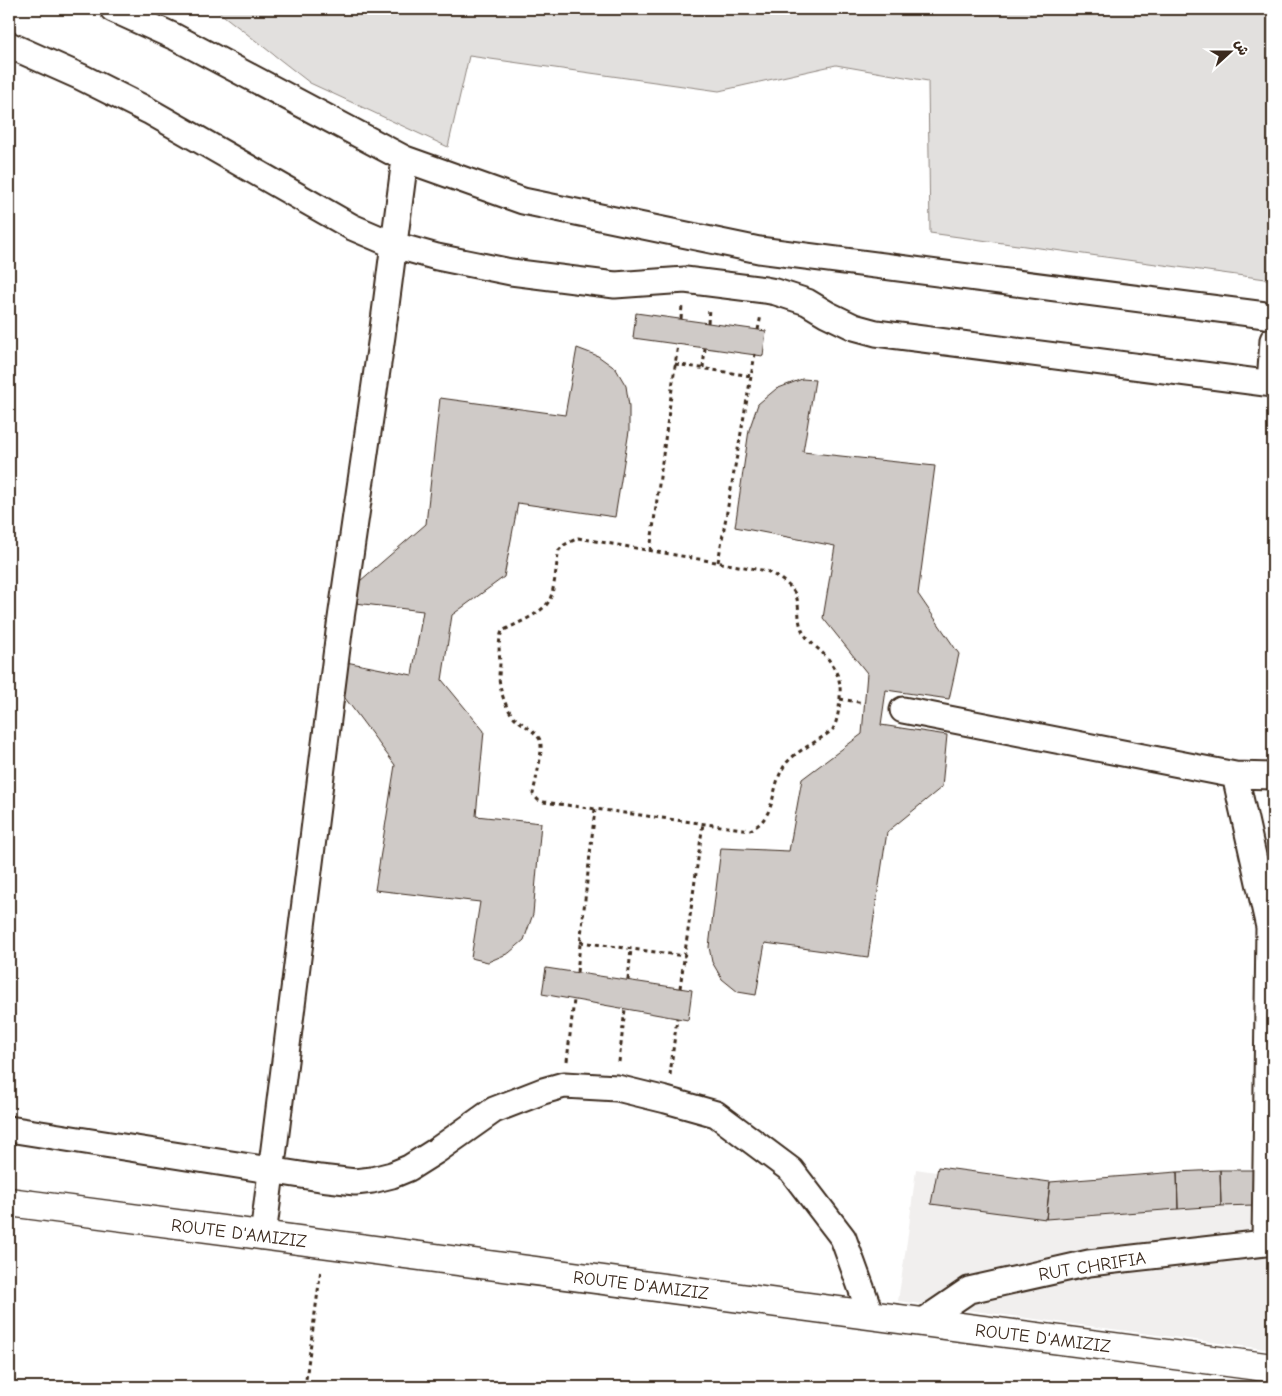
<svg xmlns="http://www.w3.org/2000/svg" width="1282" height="1396" viewBox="0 0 1282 1396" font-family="'Comic Neue','Playpen Sans Arabic',sans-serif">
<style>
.built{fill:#f1efee}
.green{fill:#e2e0de;stroke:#8e857e}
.building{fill:#cfcac7;stroke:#3b2a1e}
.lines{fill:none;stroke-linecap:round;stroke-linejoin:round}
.minor-casing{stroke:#3b2a1e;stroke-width:29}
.major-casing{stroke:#3b2a1e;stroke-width:31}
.path{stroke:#3b2a1e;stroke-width:3;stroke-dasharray:4 4;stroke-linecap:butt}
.minor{stroke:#fff;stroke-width:25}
.major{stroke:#fff;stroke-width:28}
.labels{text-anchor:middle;stroke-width:4;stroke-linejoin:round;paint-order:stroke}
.street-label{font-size:18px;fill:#3b2a1e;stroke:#fff}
</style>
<rect width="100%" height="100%" fill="#fff"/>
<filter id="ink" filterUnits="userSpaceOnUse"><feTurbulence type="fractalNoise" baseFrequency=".02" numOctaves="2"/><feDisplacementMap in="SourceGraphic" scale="10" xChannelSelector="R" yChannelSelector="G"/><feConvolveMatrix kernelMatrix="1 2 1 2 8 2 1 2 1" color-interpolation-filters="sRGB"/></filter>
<g filter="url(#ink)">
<path class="built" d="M916,1169l117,18 240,4v159l-375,-49 10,-67z"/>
<path class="green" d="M215,9h1058v271l-343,-47 -2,-152 -92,-16 -117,26 -250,-35 -21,91 -138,-64z"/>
<path class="building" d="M636,313l130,18 -3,25 -130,-18z
M577,348l21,8 18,13 10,17 3,20v25l-14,86 -97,-14 -14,74 -52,38 -10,65 42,51 -8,85 65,7 -8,91 -9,26 -15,13 -21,9 -17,-4 9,-56 -105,-12 20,-125 -53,-71 4,-32 66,13 11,-64 -68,-8 5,-22 66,-57 14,-126 125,17z
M802,379l13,1 -12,72 132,14 -17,128 41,60 -10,45 -63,-9 -5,35 66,10 -5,52 -55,45 -19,125 -103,-14 -9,52 -18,-3 -16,-13 -10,-17 -3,-15 12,-99 68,3 13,-72 60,-45 5,-61 -44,-55 12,-72 -100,-19 14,-97 9,-26 18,-15z
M546,968l146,22 -4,30 -146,-26z
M938,1167l112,15 -4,37 -115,-15z
M1220,1170l1,36 -43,3 -1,-37z
M1220,1170h33l1,35 -33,1z
M1177,1172l1,37 -132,10 4,-37z"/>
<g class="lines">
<g class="minor-casing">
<path id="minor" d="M113,9l62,28 230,122 118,42 236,49 514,66
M9,45l72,32 68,34 203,116 42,18 43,12 74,15 104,13 70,-5 80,10 11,2 31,10 20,12 27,13 22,6 397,51
M1270,384l3,-44
M903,710l332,65 38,1
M1235,775l34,152 -4,316
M9,1129l311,49 35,4 17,-2 20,-5 17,-7 27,-17 58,-41 49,-19 21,-6 53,3 49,12 50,14 75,56 52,68 28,77
M263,1236l76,-604 43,-296 23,-177
M922,1322l47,-32 120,-27 176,-20h8"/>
</g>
<g class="major-casing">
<path id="major" d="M9,1202l1264,166"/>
</g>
<path class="path" d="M681,319l1,-14
M708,323l1,-15
M758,330l3,-15
M675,364l76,12
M703,368l2,-20
M578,538l189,33c11,6 27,15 30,28 3,11 0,22 6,33 6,11 18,18 26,28 3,5 9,14 10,20 3,11 0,39 -6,49 -2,3 -8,6 -12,9 -12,8 -31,17 -38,30 -13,22 -6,49 -33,62l-206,-28 -6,-2 -5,-6c2,-12 11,-44 7,-54 -4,-9 -19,-16 -26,-23 -9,-9 -14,-27 -15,-40 0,-5 1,-10 1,-15 -1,-11 -2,-20 2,-31 13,-7 40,-17 47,-30 6,-11 7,-37 10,-51l5,-5z
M650,551l28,-207
M718,562l37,-208
M840,699l24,4
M580,942l105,14
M577,972l18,-163
M628,980l3,-31
M680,988l23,-165
M567,1061l7,-61
M619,1062l6,-53
M670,1075l7,-57
M305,1387l16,-118"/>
<use href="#minor" class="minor"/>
<use href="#major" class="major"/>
</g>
</g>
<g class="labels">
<g class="street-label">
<text transform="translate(239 1233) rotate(7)" y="6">ROUTE D'AMIZIZ</text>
<text transform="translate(1092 1266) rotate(-9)" y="6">RUT CHRIFIA</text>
<text transform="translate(641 1285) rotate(7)" y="6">ROUTE D'AMIZIZ</text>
<text transform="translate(1043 1338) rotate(7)" y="6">ROUTE D'AMIZIZ</text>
</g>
</g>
<rect width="1282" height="1396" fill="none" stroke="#fff" stroke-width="30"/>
<rect x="15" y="15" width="1252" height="1366" fill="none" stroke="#3b2a1e" stroke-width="2" filter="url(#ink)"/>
<g transform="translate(1230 52) rotate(69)" stroke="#ffffff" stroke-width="4" paint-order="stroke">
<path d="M0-4L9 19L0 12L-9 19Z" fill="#3b2a1e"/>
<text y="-8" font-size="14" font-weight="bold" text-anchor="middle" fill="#3b2a1e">ش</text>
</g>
</svg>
